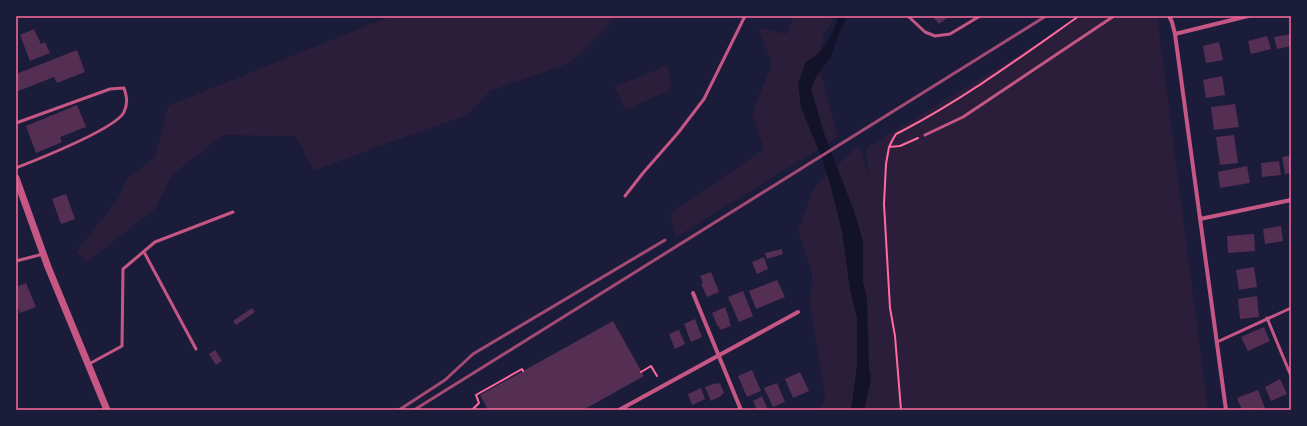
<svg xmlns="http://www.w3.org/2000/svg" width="1307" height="426" viewBox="0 0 1307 426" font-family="Merriweather,serif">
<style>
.green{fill:#2a1e3b}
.water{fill:#12122b}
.building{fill:#542f53}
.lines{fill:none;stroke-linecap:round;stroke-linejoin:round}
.path{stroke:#ff6b9d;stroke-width:2}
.service{stroke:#c65784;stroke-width:3}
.minor{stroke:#c65784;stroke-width:4}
.tertiary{stroke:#c65784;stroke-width:7}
.rail{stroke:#a44b75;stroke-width:3}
.neatline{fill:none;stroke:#ff6b9d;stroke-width:1.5}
</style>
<rect width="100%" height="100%" fill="#1b1b3a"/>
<path class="green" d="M391,16h226l-47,47 -80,28 -23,24 -90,32 -64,24 -17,-35 -73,-1 -51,40 -17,34 -68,53 -11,-10 43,-55 8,-18 28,-22 13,-51z
M793,16h42l-11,18 -6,29 20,74 -162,100 -6,-23 94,-65 -12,-35 20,-50 -14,-36 29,6z
M1083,16h74l51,394h-389l6,-11 -15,-95 2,-32 -14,-41 16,-44 45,-42 9,31 -2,-28z
M668,65l3,25 -46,20 -10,-23z"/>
<path class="water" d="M839,16h8l-8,17 -8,24 -15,20 -5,12 14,47 29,75 9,30v41l4,17 2,70 2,10 -7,31h-13l6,-46v-45l-7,-30 -8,-57 -11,-45 -9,-29 -21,-50 -3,-24 7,-21 14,-10 13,-19z"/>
<path class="building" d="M932,16h18l-11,8z
M34,29l7,15 4,-2 5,11 -20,8 -10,-26z
M1291,34v12l-14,3 -3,-12z
M1267,36l4,13 -20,5 -3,-13z
M1219,42l4,18 -17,3 -3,-17z
M77,50l8,22 -28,11 -3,-6 -38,15v-18z
M1222,76l3,19 -19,3 -3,-18z
M1235,104l4,23 -25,3 -3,-23z
M77,105l9,22 -26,10 2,5 -26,11 -10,-27z
M1234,135l4,28 -18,2 -4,-28z
M1291,155v18l-6,1 -3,-17z
M1279,161l2,14 -19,2 -1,-14z
M1247,166l3,17 -30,5 -2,-16z
M66,194l9,25 -14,5 -9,-25z
M1281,226l2,15 -18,3 -2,-15z
M1254,234l1,17 -27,2 -1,-17z
M782,249l1,5 -16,5 -2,-6z
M764,257l4,12 -11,5 -5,-12z
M1254,267l3,20 -18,3 -3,-20z
M711,272l8,20 -12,5 -6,-13 2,-1 -3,-7z
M777,280l8,17 -29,12 -7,-18z
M26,283l10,24 -16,6 -4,-10v-16z
M743,291l10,25 -14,6 -11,-25z
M1257,296l2,21 -19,2 -2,-20z
M725,307l5,14h-1l2,5 -11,4 -1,-4 -1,1 -6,-14z
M252,308l3,4 -19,13 -3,-4z
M695,319l7,18 -11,5 -7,-18z
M613,321l31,55 -61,34h-95l-8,-15z
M1264,327l6,14 -22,10 -7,-14z
M679,330l6,14 -10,5 -6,-15z
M215,350l7,11 -6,4 -7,-11z
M752,370l9,21 -14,6 -9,-21z
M800,372l9,19 -16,7 -8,-19z
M1280,379l7,15 -16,7 -6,-14z
M716,383l1,1 3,-1 4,10 -3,2v1l-10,5 -6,-14z
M777,383l8,19 -12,5 -9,-19z
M701,388l4,11 -13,6 -4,-11z
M1258,390l7,18 -5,2h-18l-5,-12z
M762,396l6,14h-11l-4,-9z"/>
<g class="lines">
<path class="path" d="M889,147l11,-1 18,-8
M641,372l10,-6 6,10
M472,410l7,-7 -3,-8 46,-26 1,2
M901,410l-6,-74 -5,-28 -6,-104 2,-40 3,-17 4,-8 3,-5 6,-3c63,-33 120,-75 177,-115"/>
<path class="service" d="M908,16l17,16 10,4 15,-2 30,-18
M16,123l94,-34 14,-1c3,9 4,15 0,24 -8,17 -88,48 -108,56
M925,135l38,-18 151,-101
M625,196l18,-23 35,-40 26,-34 41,-83
M144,252l52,97
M16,261l27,-7
M1267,318l24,58
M1217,342l74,-34
M89,364l33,-18 1,-77 32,-27 78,-30"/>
<path class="minor" d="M1169,16l3,6 3,12 51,376
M1175,34l73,-18
M1200,219l91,-19
M693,293l48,117
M619,410l179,-98"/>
<path class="tertiary" d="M16,178l32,89 59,143"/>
<path class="rail" d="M399,410l46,-30 28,-26 192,-114
M414,410l632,-394"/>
</g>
<rect width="1307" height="426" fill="none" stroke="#1b1b3a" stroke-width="34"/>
<rect x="17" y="17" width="1273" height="392" class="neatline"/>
</svg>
